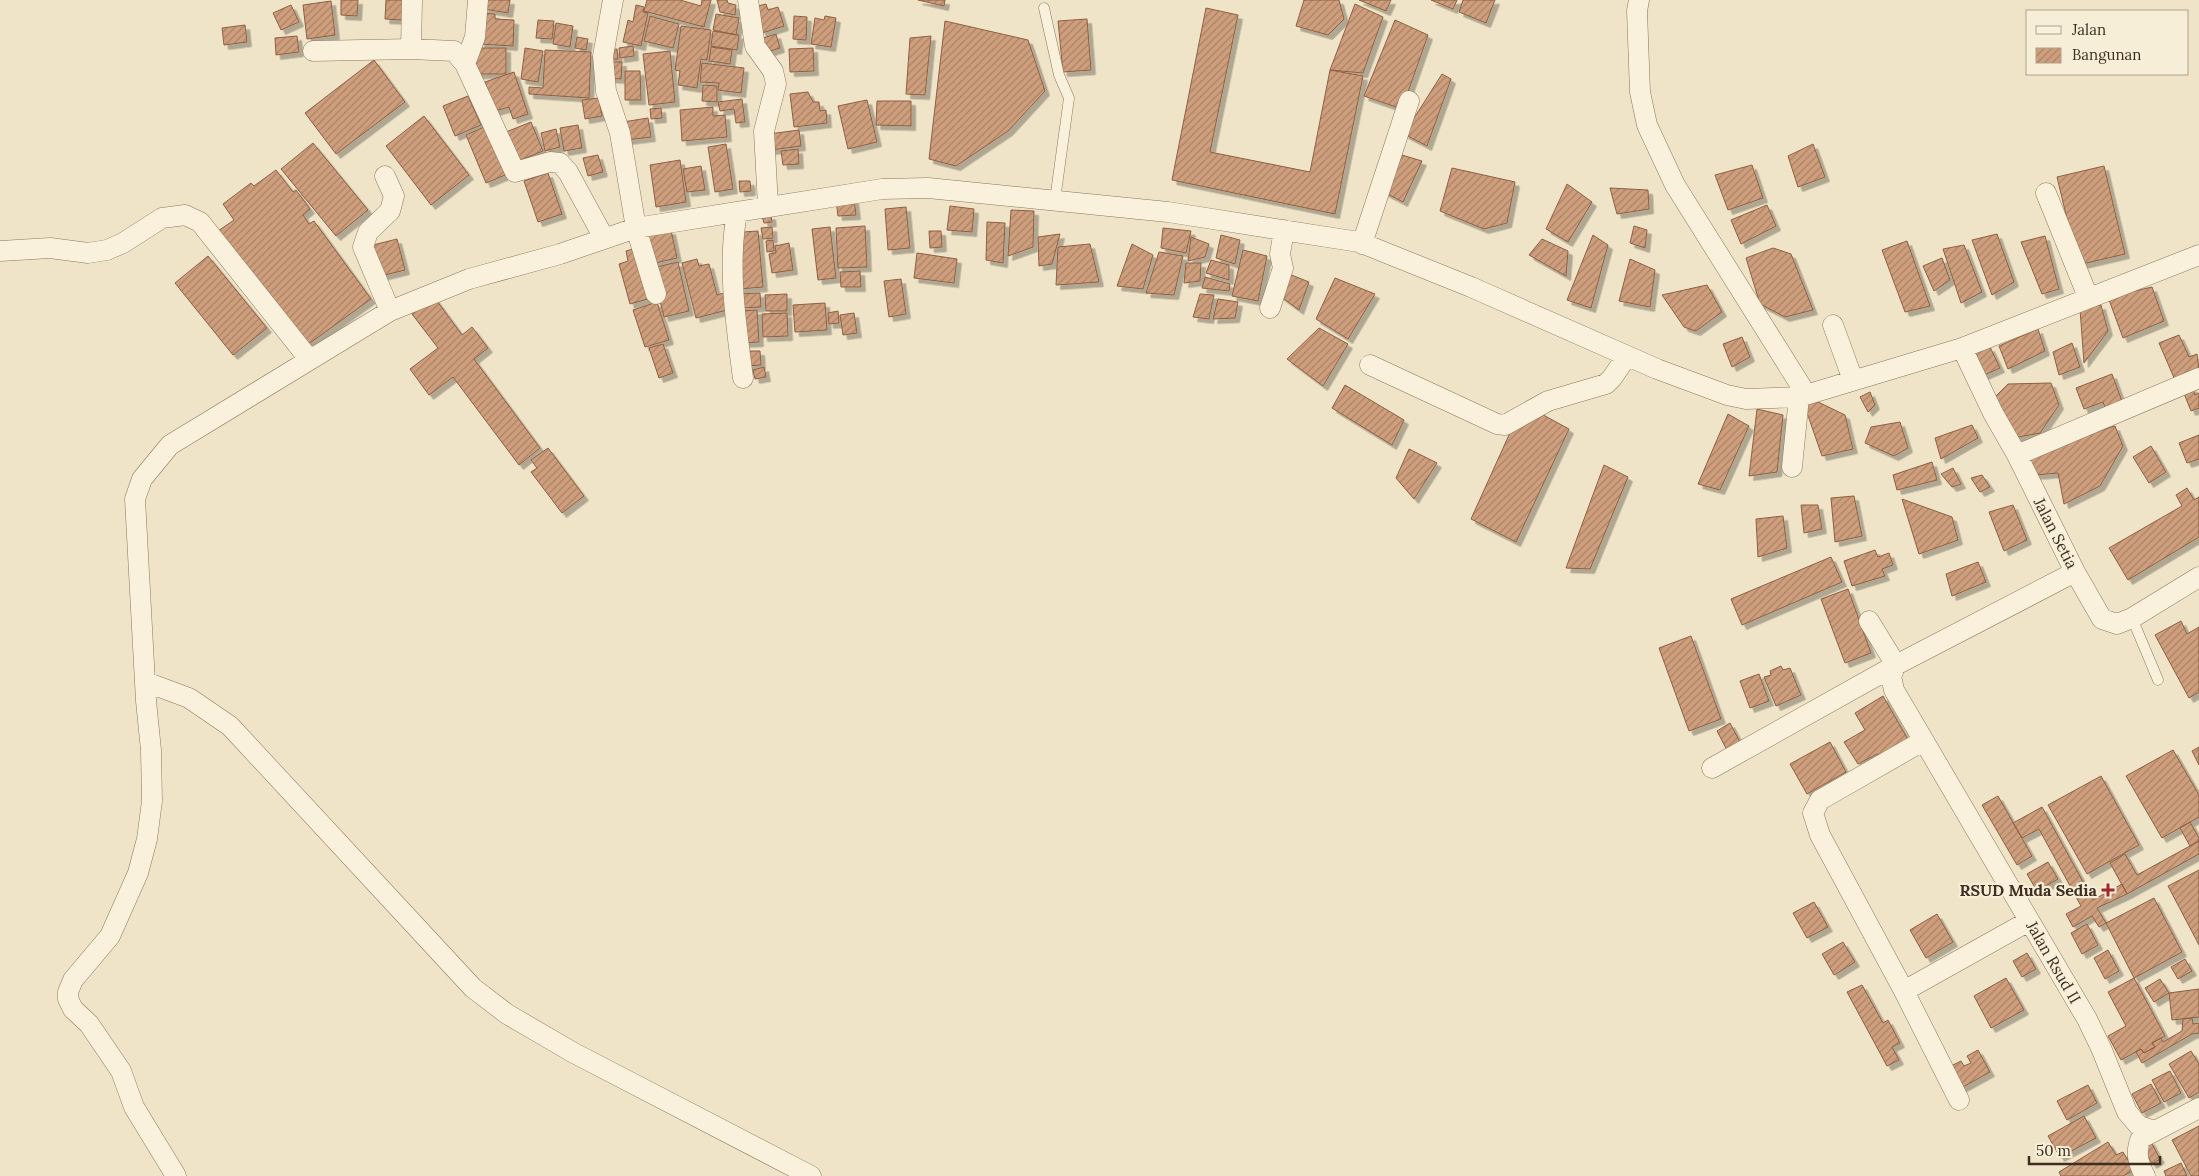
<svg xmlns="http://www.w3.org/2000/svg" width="2199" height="1176" viewBox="0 0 2199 1176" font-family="Lora,serif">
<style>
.building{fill:url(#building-hatch);stroke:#8d5f41;filter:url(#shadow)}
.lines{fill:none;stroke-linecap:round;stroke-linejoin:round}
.lane-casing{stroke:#8d765c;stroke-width:11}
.street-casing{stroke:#8d765c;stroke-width:21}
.lane{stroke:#faf1dc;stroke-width:10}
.street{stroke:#faf1dc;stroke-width:20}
.poi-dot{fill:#9e2a2b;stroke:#f7eed8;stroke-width:2}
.labels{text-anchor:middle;stroke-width:4.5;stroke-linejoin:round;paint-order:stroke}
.street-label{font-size:16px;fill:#3d2e20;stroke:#f7eed8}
.poi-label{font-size:16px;font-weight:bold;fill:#3d2e20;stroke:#f7eed8;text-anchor:end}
</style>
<defs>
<pattern id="building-hatch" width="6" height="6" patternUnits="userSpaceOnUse" patternTransform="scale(1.25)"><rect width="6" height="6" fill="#cf9f7d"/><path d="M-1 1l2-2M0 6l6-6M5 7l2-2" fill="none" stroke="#a98266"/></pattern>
<filter id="shadow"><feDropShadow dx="4.5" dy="4.5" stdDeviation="0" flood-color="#0004"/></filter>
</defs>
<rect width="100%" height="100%" fill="#f0e4c8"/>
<path class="building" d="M341,0h17l-1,16 -16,-1z
M386,0h17l-1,20 -17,-1z
M485,0h25l-2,13 -24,-4z
M647,0h33l21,6 1,-6h9l-7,27 -60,-16z
M717,0h10l1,3 8,2 -1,10 -15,-3z
M918,0h27l-1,6z
M1304,0h35l5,19 -16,16 -32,-9z
M1359,0h32l-5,11z
M1431,0h26l-4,9z
M1463,0h32l-9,23 -27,-11z
M331,1l4,34 -28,4 -4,-34z
M766,4l2,6 10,-3 6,19 -22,7 -8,-26z
M1355,4l28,13 -20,56 -33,-3z
M291,5l8,17 -18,8 -8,-17z
M636,5l8,2 -1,5 5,1 -7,33 -18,-4 5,-22 5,2z
M1206,8l32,7 -28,137 100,20 20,-102 33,6 -28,138 -163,-34z
M481,13l14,1v5l19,1 -1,26 -33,-2z
M716,14l23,4 -3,17 -23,-5z
M650,16l29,8 -6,24 -29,-7z
M794,16l13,1 -1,23 -13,-1z
M825,16l11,2 -5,29 -20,-3 4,-26 9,2z
M1087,19l4,51 -28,2 -5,-51z
M538,20l16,1 -2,18 -16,-1z
M1395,20l33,15 -26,74 -38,-13z
M945,21l83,19 17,51 -37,40 -52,35 -27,-7z
M556,23l17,3 -3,21 -17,-3z
M245,25l2,17 -23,3 -2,-17z
M681,26l30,4 -4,30 -6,-1 -4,29 -19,-3 2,-14 -5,-1z
M713,31l26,4 -2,15 -26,-4z
M776,34l4,14 -16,5 -4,-14z
M297,36l2,16 -23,3 -1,-17z
M931,36l-6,59 -19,-1 4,-56z
M577,37l11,2 -2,11 -11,-2z
M633,46l1,10 -14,2 -1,-10z
M711,47l21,3 -2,14 -21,-3z
M476,48h30v26h-30z
M525,48l18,3 -5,31 -17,-3z
M813,48l1,23 -24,1 -1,-23z
M617,49l1,10 -12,1 -1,-10z
M545,50l46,2 -2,46 -60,-4v-7l14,1z
M670,51l5,51 -26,3 -6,-51z
M374,60l31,42 -69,52 -31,-41z
M607,62h15l-1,17 -15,-1z
M702,63l42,5 -3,25 -23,-3 1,-7 -19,-1z
M625,71h15l1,29h-16z
M514,72l14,42 -15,5 -4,-12 -14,4 -10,-29z
M1442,74l9,5 -24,67 -23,-12z
M703,85l14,1v16l-15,-1z
M808,92l5,10h6l1,9 6,-1 1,13 -33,4 -4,-33z
M468,96l13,29 -26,11 -12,-30z
M599,98l3,18 -17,3 -3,-19z
M742,99l3,23 -9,1 -2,-14 -14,2 -2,-9z
M867,100l10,42 -29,7 -10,-43z
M877,101h34v25l-35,-1z
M713,107v9l12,-1 2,22 -45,4 -2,-31z
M661,108l1,10 -11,1 -1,-10z
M424,116l45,59 -38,30 -45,-59z
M648,118l3,19 -25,3 -3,-18z
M531,122l12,29 -30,12 -12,-29z
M578,125l4,23 -18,3 -4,-23z
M484,127l26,46 -24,10 -20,-48z
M556,129l4,18 -15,4 -4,-18z
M799,130l2,16 -30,4 -2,-16z
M313,143l55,67 -32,26 -55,-67z
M726,144l7,45 -18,3 -7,-45z
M1813,144l12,33 -27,10 -10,-31z
M798,149l1,15 -16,1 -2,-14z
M1395,153l27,8 -19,41 -21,-11z
M598,155l5,17 -15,4 -5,-18z
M680,160l6,42 -30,5 -6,-42z
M1752,165l11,33 -35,12 -13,-35z
M701,166l4,24 -18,2 -4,-23z
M2104,166l21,88 -47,11 -21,-88z
M1452,168l63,14 -8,41 -23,6 -44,-18z
M276,170l17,22 3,-2 14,19 -7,6 6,9 5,-3 57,78 -68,49 -85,-117 16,-11 -11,-16 28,-21 3,3z
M548,173l14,41 -24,8 -14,-41z
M739,181h11l1,10 -11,1z
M1567,184l25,18 -24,40 -22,-13z
M1610,188l38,2 1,19 -32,5z
M854,199l2,16 -18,1 -2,-16z
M1767,205l9,21 -35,18 -10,-24z
M950,206l24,3 -2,23 -25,-2z
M906,207l4,41 -22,2 -3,-41z
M1011,210l23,1 -1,36 -25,9z
M771,215l1,7 -8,1 -2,-7z
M987,222l18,1 -2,40 -17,-3z
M865,226l2,41 -29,1 -2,-40z
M1634,226l13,4 -2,18 -15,-5z
M772,227l1,11 -10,1 -2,-11z
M830,227l6,51 -18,2 -6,-51z
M1163,228l28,3 -5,22 -25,-5z
M671,230l6,28 -26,6 -7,-29z
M758,231l5,56 -24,2 4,-57z
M929,231h12l1,16 -12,1z
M1060,234l-8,30 -13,2 -1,-29z
M1997,234l17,48 -22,13 -20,-55z
M1221,235l19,5 -5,24 -19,-6z
M1593,235l15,10 -17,63 -24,-8z
M2045,236l14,53 -17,5 -21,-52z
M1191,237l18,7 -4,13 -17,4z
M397,239l8,31 -28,7 -8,-31z
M1542,239l26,12 -2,25 -37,-21z
M773,240l1,11 -7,1 -1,-11z
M1907,241l23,65 -25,6 -23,-62z
M789,243l4,27 -21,3 -3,-19 7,-1 -1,-7z
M1090,244l9,38 -43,3 2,-38z
M1132,244l21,11 -10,34 -26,-3z
M1964,245l18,47 -21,11 -18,-54z
M637,248l14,50 -21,6 -11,-40 9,-3 -2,-10z
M1773,248l18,6 22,56 -28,7 -25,-13 -14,-46z
M1243,250l24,6 -9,45 -26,-5z
M1159,252l24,4 -9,39 -28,-2z
M917,253l40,6 -3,24 -40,-5z
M208,256l59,72 -34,27 -58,-72z
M1942,258l8,22 -16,11 -11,-25z
M697,259l2,7 10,-2 8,31 10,-3 4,17 -35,9 -14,-55z
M1630,259l25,11 -5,37 -31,-6z
M1211,260l18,5v15l-23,-7z
M678,262l11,49 -25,6 -12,-49z
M1186,263h15l-1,18 -16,2z
M860,271l1,16h-20l-1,-15z
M1289,274l20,8 -10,28 -19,-14z
M1205,277l25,7 -1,7 -27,-3z
M1335,278l40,16 -27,45 -32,-20z
M901,279l5,35 -17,3 -5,-36z
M1707,285l15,27 -26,19 -12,-4 -22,-32z
M2152,287l12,34 -41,17 -15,-41z
M760,293l1,14 -22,1v-14z
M787,294v17h-21l-1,-16z
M1200,294l14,1 -5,24 -16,-2z
M434,297l28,38 10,-8 16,21 -14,11 66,89 -21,17 -66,-88 -24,18 -19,-26 28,-21 -26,-34z
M1218,299l20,3 -3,16 -22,1z
M657,302l12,38 -24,7 -12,-37z
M825,303l2,27 -32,2 -2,-27z
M2101,305l7,26 -24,32 -4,-54z
M757,310l2,32 -17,1 -2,-32z
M838,311l1,12 -10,1 -1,-11z
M787,313l1,23 -25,1 -1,-23z
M854,313l3,20 -14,2 -3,-20z
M1319,328l29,16 -25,42 -36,-27z
M2038,329l7,22 -37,18 -9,-23z
M2179,335l10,22 8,-3 2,15 -24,11 -16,-37z
M1742,337l8,20 -18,10 -9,-23z
M2072,343l8,24 -21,8 -6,-23z
M663,344l10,29 -14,5 -10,-30z
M1990,347l10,21 -16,7 -10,-21z
M746,351h14l1,14 -15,1z
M764,367l2,10 -11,2 -2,-9z
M2112,374l11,30 -17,6 -3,-8 -19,7 -8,-21z
M2051,383l8,22 -19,28 -27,5 -22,-37 17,-17z
M1345,385l59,35 -12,25 -60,-37z
M2192,387l3,8 4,-2v15l-8,3 -8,-20z
M1870,392l5,13 -7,7 -8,-15z
M1816,401l29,14 8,34 -31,7 -18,-52z
M1523,404l46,25 -53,113 -45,-23z
M1757,409l26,6 -6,57 -28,4z
M1728,414l21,12 -29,64 -22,-6z
M1900,422l8,26 -14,8 -29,-13 6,-16z
M1972,425l6,13 -37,21 -6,-21z
M2115,426l8,20 -23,40 -36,18 -6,-31 -23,2 -14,-19z
M2199,435v24l-12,4 -8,-20z
M2151,446l15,26 -17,11 -16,-26z
M548,448l36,48 -22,17 -31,-41 6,-4 -6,-8z
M1409,449l28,14 -23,36 -18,-21z
M1932,462l5,18 -40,10 -4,-15z
M1604,465l24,12 -38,92 -24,-1z
M1953,468l8,16 -9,3 -11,-13z
M1982,475l8,12 -10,5 -9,-14z
M2187,488l7,12 5,-3v40l-71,43 -19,-32 73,-42 -6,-11z
M1854,496l8,40 -27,6 -4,-44z
M1902,499l50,18 6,23 -39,14z
M1801,505h17l4,24 -18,4z
M2013,505l14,35 -23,11 -15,-39z
M1783,516l4,32 -29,9 -2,-38z
M1875,550l3,7 11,-4 4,12 -11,4 3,7 -33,10 -8,-25z
M1831,557l11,25 -100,43 -11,-26z
M1978,562l8,20 -34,14 -6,-22z
M1848,589l23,64 -26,10 -24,-64z
M2181,621l6,13 12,-7v65l-10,6 -34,-63z
M1691,636l30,83 -32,12 -30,-83z
M1781,666l2,4 7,-2 11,27 -25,11 -12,-29 7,-2 -1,-4z
M1759,674l10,27 -19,7 -10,-27z
M1883,696l27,47 -29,17 -4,-6 -19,10 -14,-22 21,-12 -10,-17z
M1730,723l11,21 -13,8 -11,-21z
M1830,742l16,30 -39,22 -17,-30z
M2199,747v18l-7,-14z
M2173,750l26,45v22l-37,21 -36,-62z
M2101,776l38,69 -52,29 -39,-69z
M1998,796l34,60 -15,9 -35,-60z
M2042,807l51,93 29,-16 5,10 -30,14 9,15 -7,4 -7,-11 -19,11 -7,-13 15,-8 -42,-77 -17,9 -9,-15z
M2190,822l9,16v3l-9,5 -10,-18z
M2199,841v13l-72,40 -17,-31 15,-9 12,21z
M2048,862l10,17 -21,12 -10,-17z
M2199,870v75l-31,-59z
M2154,898l28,54 -48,26 -28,-55z
M1814,902l14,25 -21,11 -14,-25z
M1937,914l16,28 -27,16 -16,-28z
M2087,924l11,21 -16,9 -11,-21z
M1843,942l12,20 -21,13 -12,-21z
M2108,950l11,21 -14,8 -11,-21z
M2027,953l9,16 -14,8 -9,-16z
M2185,959l7,12 -14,8 -7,-12z
M2006,978l18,32 -33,18 -17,-32z
M2134,978l31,58 -13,7 3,4 -11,6 -3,-4 -20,11 -13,-24 18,-10 -18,-34z
M2160,979l9,14 -15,9 -9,-14z
M1862,985l21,38 5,-3 12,23 -8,4 7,13 -12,6 -40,-74z
M2199,989v28l-27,3 -3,-27z
M2192,1018l1,6 6,-1v10l-7,1 -50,29 -6,-11 5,-3 3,4 11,-6 -3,-4 9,-5 2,4 19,-11 1,-12z
M1978,1050l12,22 -29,16 -12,-21 12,-6 3,5 7,-3 -4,-7z
M2191,1051l8,13v28l-10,6 -20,-34z
M2170,1071l11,22 -17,9 -12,-22z
M2151,1084l10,19 -19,10 -10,-19z
M2088,1085l9,18 -30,17 -10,-19z
M2084,1116l12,22 -36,19 -12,-21z
M2199,1126v50h-8l-19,-36z
M2150,1140l10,19 -8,5 -10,-19z
M2108,1142l8,13 7,-3 11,18 -11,6h-62l-2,-4z
M2181,1163l6,13h-21l-2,-5z"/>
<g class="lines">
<g class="lane-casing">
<path id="lane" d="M1044,8l15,67 10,23 -14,102
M2132,618l26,62"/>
</g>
<g class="street-casing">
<path id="street" d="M412,0l-1,49 43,2 11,13 50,108 35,-10 10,1 8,9 36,66
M613,0l-10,56 3,35 14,42 16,95 20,66
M748,0l7,46 18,25 3,13 -12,47 4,75
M1639,0l-2,11 3,81 7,33 28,60 131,209
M313,51l98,-2
M465,64l10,-27 3,-37
M385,176l9,20 -4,15 -22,21 -5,15 27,64
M2046,193l42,104
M737,213c-10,53 -1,111 6,165
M1362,244l47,-143
M0,251l50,-3 38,5 19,-3 16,-7 39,-25 23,-3 15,7 109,137
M1270,308l13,-40 -3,-14 4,-24
M1833,325l20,55
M1962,348l31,65 24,42 58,117 27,47 15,5 15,-6 67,-41
M1370,365l127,59 8,1 43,-24 58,-17 6,-6 15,-22
M2017,455l182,-77
M1792,467l7,-70
M1869,621l27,44
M1896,665l-5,11 3,14 193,329 14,29 26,64 12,14 16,5 44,-23
M146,682l43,16 41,28 243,262 34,26 67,39 237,123
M1923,741l-103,59 -7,13 7,22 84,156 55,109
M1712,768l184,-103 179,-93
M1904,991l125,-70
M176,1176l-42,-69 -13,-36 -32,-47 -16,-15 -5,-10v-7l5,-12 37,-44 28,-63 9,-34 5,-38 -1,-51 -5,-49 -11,-202 7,-20 28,-34 220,-134 79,-32 91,-25 76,-26 246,-39 46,-1 240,24 191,30 112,45 186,82 70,26 19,4 53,-2 163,-49 237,-93
M2145,1176c-7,-13 -10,-24 -4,-38l14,-7"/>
</g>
<use href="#lane" class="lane"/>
<use href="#street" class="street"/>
</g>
<path class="poi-dot" d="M2105.5 882.5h5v5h5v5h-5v5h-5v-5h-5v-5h5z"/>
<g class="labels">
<g class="street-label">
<text transform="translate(2056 533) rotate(63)" y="6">Jalan Setia</text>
<text transform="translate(2054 962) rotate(60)" y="6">Jalan Rsud II</text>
</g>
<g class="poi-label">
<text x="2097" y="896">RSUD Muda Sedia</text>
</g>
</g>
<rect x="2026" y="10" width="162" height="65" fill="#f7eed8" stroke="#ada18e"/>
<rect x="2036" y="26" width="25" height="8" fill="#faf1dc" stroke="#ada18e"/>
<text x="2072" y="35" font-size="15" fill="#3d2e20">Jalan</text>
<rect x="2036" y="48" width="25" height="15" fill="url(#building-hatch)" stroke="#ada18e"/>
<text x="2072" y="60" font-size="15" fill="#3d2e20">Bangunan</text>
<path d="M2029 1156v8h131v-8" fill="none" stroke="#3d2e20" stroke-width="2.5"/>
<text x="2036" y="1156" font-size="15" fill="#3d2e20" stroke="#f7eed8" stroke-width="4" paint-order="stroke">50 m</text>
</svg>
